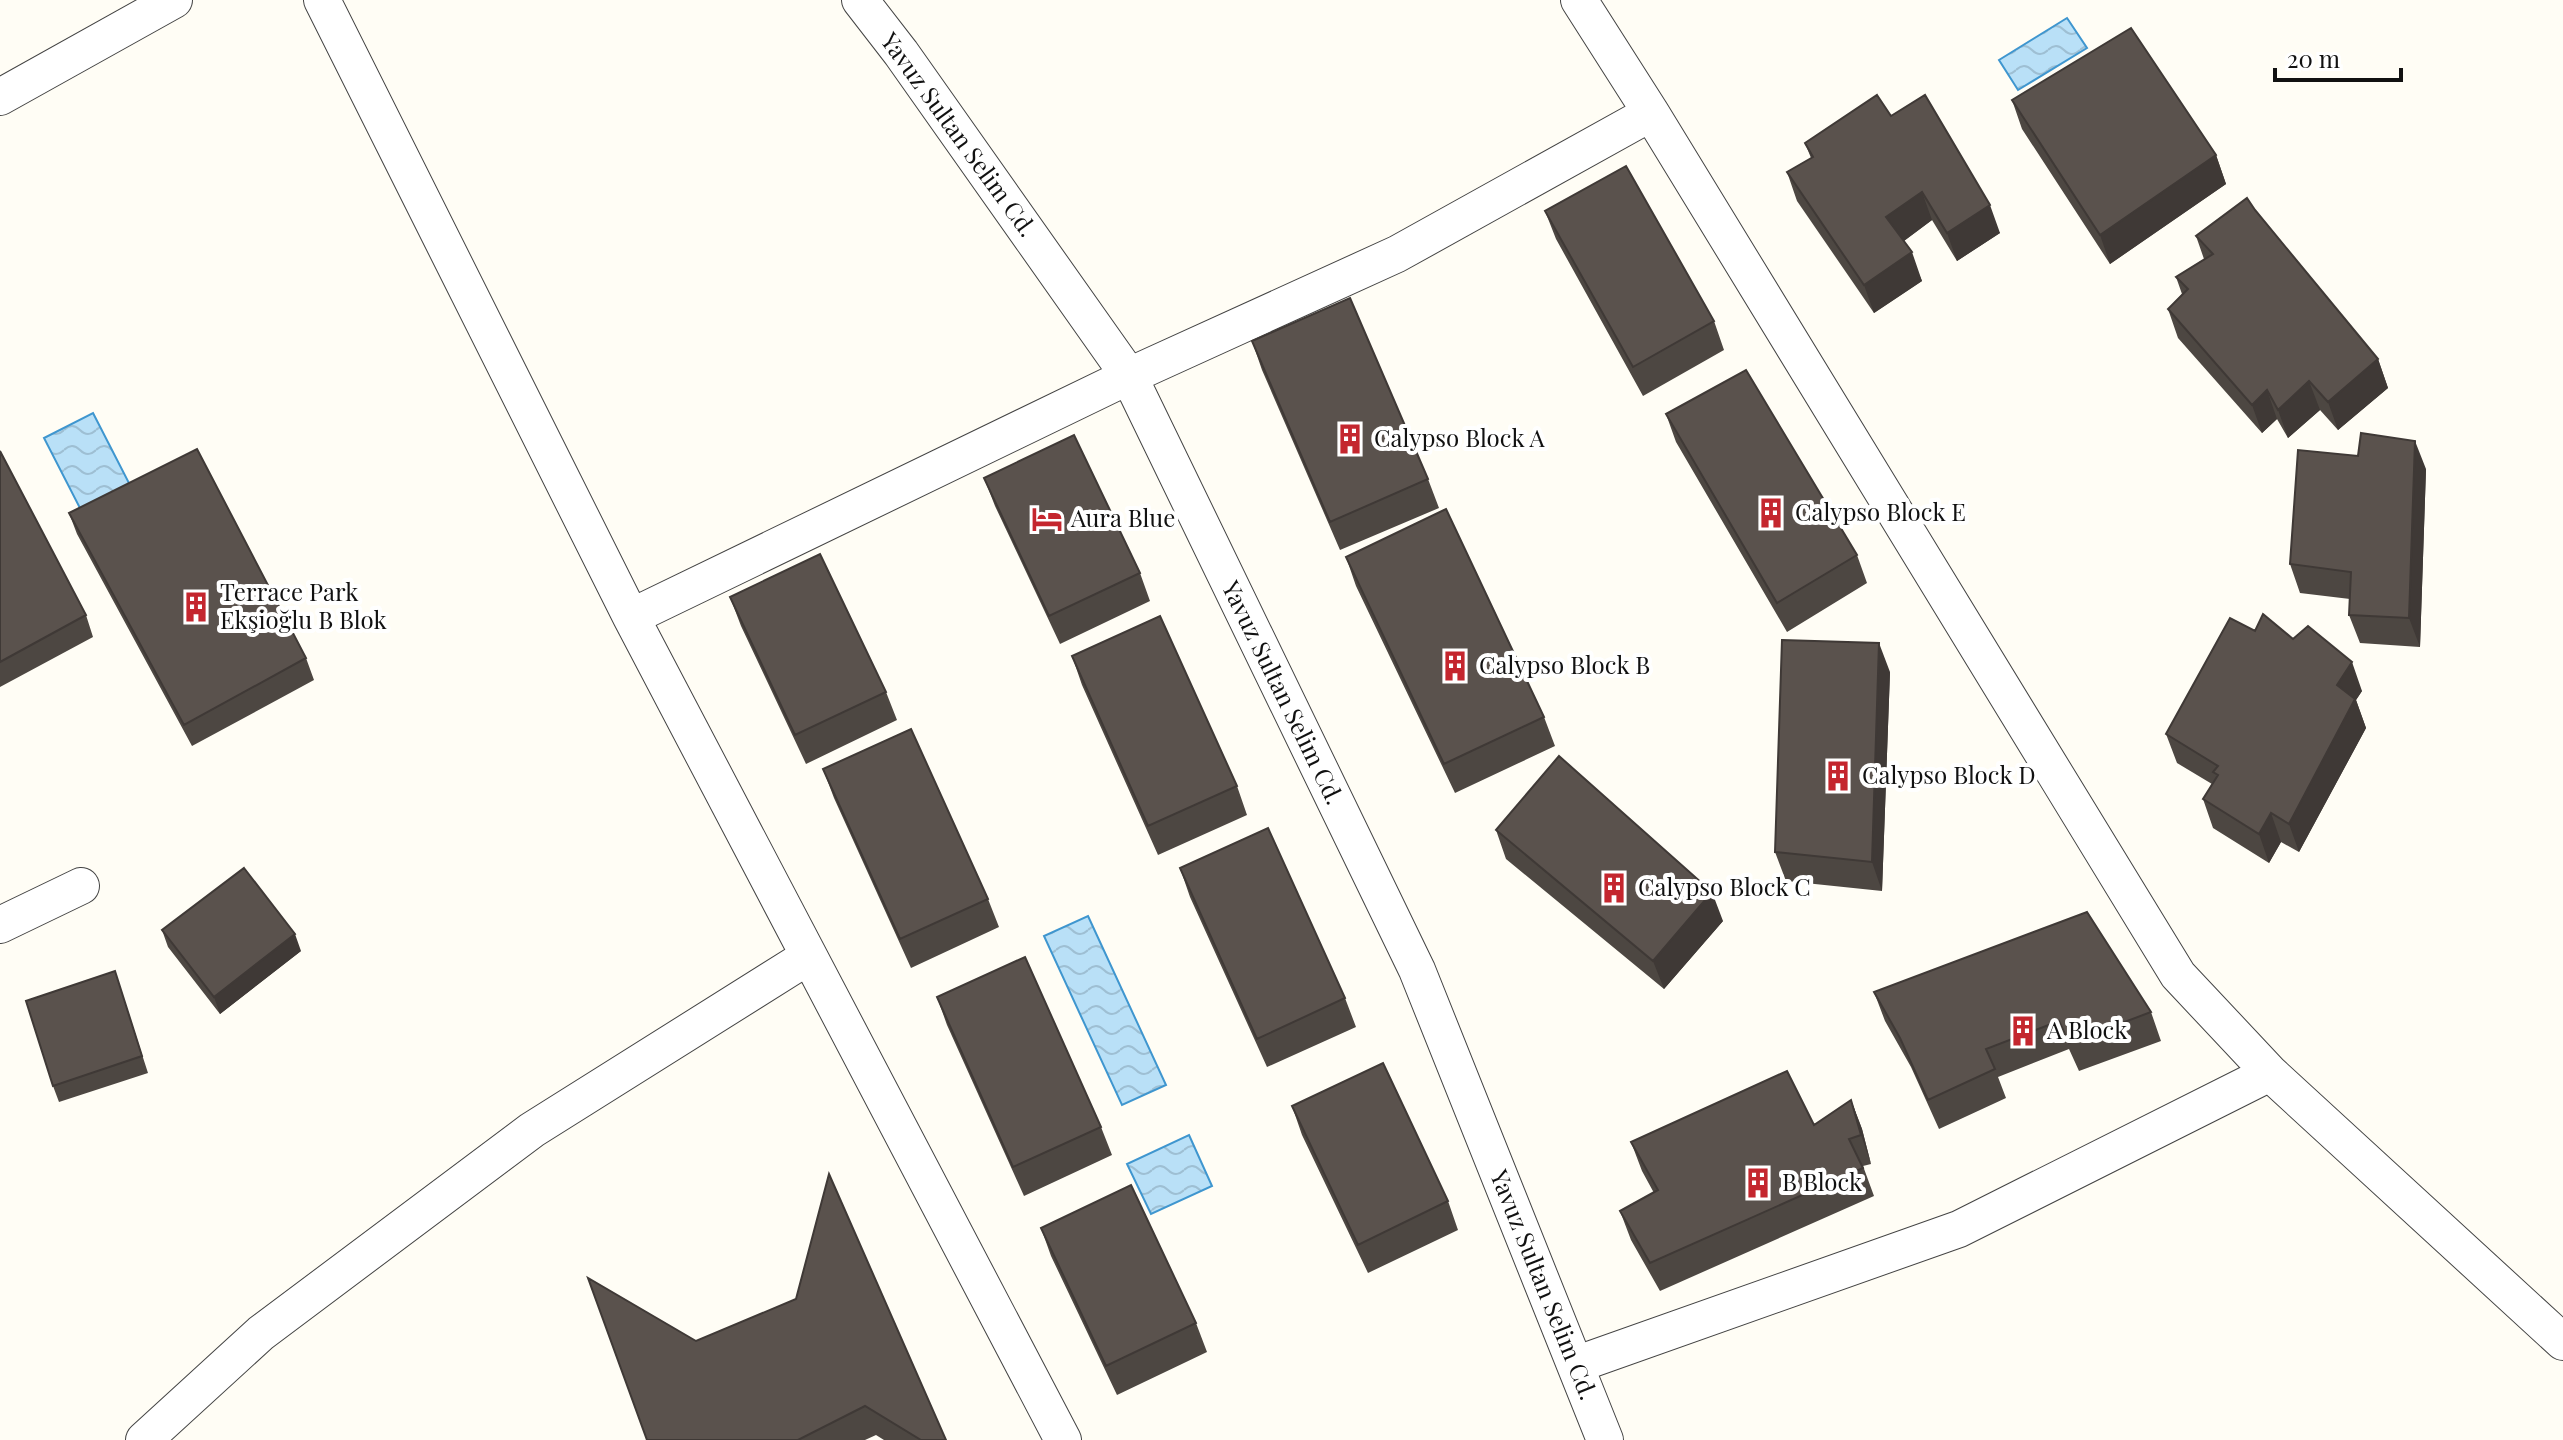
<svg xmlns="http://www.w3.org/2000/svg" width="2563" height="1440" viewBox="0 0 2563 1440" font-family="'Playfair Display',serif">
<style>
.water{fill:url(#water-waves);stroke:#3f96cf;stroke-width:2}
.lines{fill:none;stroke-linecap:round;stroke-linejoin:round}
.minor-casing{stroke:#444;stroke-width:38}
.minor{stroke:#fff;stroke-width:36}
.wall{fill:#4d4742}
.shaded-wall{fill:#3f3936}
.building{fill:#5a524d;stroke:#3f3936;stroke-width:2}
.labels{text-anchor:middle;stroke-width:8;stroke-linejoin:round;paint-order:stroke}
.street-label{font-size:24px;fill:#111;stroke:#fff}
.poi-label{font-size:24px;fill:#111;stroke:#fff;text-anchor:start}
</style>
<defs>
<pattern id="water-waves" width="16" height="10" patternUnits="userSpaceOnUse" patternTransform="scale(2)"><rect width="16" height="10" fill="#b9e0f7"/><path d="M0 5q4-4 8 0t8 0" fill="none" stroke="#9ebfd3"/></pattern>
</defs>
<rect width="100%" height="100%" fill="#fffdf5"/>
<path class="water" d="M2067,18l20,30 -69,42 -19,-30z
M93,413l38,74 -49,25 -38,-74z
M1088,916l78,169 -44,20 -78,-169z
M1189,1135l23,51 -61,28 -24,-50z"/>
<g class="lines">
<g class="minor-casing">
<path id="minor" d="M322,0l309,617 432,823
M860,0l41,53 228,323 288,594 188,470
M1579,0l72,113 527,862 92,98 293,269
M0,97l174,-97
M631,617l498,-241 268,-122 254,-141
M0,925l81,-39
M1575,1365l384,-136 311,-156
M144,1440l117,-107 271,-203 277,-174"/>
</g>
<use href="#minor" class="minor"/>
</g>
<path class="wall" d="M2012,100l204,55 10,29 -116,80 -88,-135z
M1891,116l109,117 -43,28 -25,-41 -28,21 18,40 -48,32 -77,-112 -10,-29 24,-14 -6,-15z
M2255,210l123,149 10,29 -50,42 -18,-20 -32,28 -11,-19 -15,14 -84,-95 -10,-29 14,-15 -6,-17 28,-18 -8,-23z
M1545,211l169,110 10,29 -81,46 -87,-157z
M1252,341l176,138 11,29 -99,42 -78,-180z
M1666,414l191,141 10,28 -80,49 -111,-190z
M0,451l86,164 7,22 -93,50z
M2426,469l-6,178 -60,-4 -11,-28 1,-16 -50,-6 -10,-29z
M984,478l156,95 10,28 -90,43 -65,-138z
M69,513l237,145 8,22 -122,66 -115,-212z
M1346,557l198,160 11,29 -100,47 -99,-207z
M730,597l156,95 11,28 -91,44 -65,-138z
M2255,631l38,8 69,52 -6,9 10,28 -67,124 -18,-10 -12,21 -56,-35 -10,-29 9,-15 -35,-21 -11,-29z
M1072,656l165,130 10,29 -89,40 -76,-170z
M1890,672l-8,219 -96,-10 -11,-29z
M823,769l165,130 11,28 -88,41 -77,-170z
M1496,830l227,91 -59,68 -158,-130z
M1180,868l165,130 11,29 -89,40 -77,-170z
M162,930l139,21 -81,63 -52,-67z
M115,971l33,102 -89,29 -6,-16z
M1874,992l277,20 10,29 -82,30 -10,-22 -71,28 8,21 -67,31 -28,-62 -26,-46z
M937,997l164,130 11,28 -88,41 -77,-171z
M1851,1100l11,29 9,35 -8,2 11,30 -214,95 -29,-51 -11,-29 34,-18 -12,-22 -11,-29 183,-17z
M1292,1106l156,95 10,29 -90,43 -66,-138z
M1041,1228l155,95 11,29 -90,43 -66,-139z
M796,1299l150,141h-62l-8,-5 -11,5h-218l49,-99z"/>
<path class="shaded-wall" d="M2216,155l10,29 -116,80 -10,-29z
M1922,192l10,28 -35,26 -11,-29z
M1990,205l10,28 -43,28 -10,-28z
M1912,252l10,29 -48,32 -10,-28z
M2378,359l10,29 -50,42 -10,-28z
M2309,381l11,29 -32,28 -10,-28z
M2267,390l10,29 -15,14 -10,-28z
M2415,441l11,28 -6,178 -11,-29z
M1879,643l11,29 -8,219 -10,-29z
M2352,662l10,29 -6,9 10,28 -67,124 -10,-28 48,-139z
M2271,813l10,29 -12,21 -10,-29z
M1712,892l11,29 -59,68 -11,-28z
M295,934l6,17 -81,63 -6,-17z
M1851,1100l11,29 9,35 -10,-29z"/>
<path class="building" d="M2131,28l85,127 -116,80 -88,-135z
M1877,95l14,21 34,-21 65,110 -43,28 -25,-41 -36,25 26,35 -48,33 -77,-113 26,-15 -8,-14z
M1626,166l88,155 -81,46 -88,-156z
M2247,198l8,12 123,149 -50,43 -19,-21 -31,29 -11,-20 -15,15 -84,-96 20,-20 -12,-12 37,-23 -17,-18z
M1350,298l78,181 -98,43 -78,-181z
M1746,370l111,185 -80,48 -111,-189z
M2361,433l54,8 -6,177 -60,-3 2,-43 -61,-8 8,-114 60,6z
M1074,435l66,138 -91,43 -65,-138z
M197,449l109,209 -122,67 -115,-212z
M0,451l86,164 -86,47z
M1446,509l98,208 -100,47 -98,-207z
M820,554l66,138 -91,43 -65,-138z
M2263,614l30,25 15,-13 44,36 -15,23 18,14 -66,125 -18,-11 -12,21 -56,-35 15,-24 -5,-3 5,-6 -52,-32 64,-116 25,13z
M1160,616l77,170 -89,40 -76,-170z
M1782,640l97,3 -7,219 -97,-10z
M911,729l77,170 -88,40 -77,-170z
M1559,756l153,136 -59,69 -157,-131z
M1268,828l77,170 -88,41 -77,-171z
M244,868l51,66 -81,63 -52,-67z
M2087,912l64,100 -82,31 -10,-22 -73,28 9,20 -67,31 -28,-62 -26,-46z
M1025,957l76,170 -88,40 -76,-170z
M115,971l27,85 -89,30 -27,-85z
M1383,1063l65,138 -90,44 -66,-139z
M1787,1071l27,54 37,-25 10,35 -12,4 14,29 -213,95 -30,-52 38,-21 -27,-48z
M829,1174l117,266h-25l-56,-34 -67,34h-151l-59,-162 108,63 100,-42z
M1131,1185l65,138 -90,43 -65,-138z"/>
<defs>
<g id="building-bare" transform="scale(2.4)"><path d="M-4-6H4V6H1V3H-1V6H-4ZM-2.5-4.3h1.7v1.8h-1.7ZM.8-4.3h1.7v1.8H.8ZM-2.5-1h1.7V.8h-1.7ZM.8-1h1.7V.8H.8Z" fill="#c4262e" stroke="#fff" stroke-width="2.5" paint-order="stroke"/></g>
<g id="hotel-bare" transform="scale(2.4)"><path d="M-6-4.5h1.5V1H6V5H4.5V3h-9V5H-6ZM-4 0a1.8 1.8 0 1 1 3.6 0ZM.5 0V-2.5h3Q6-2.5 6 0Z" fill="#c4262e" stroke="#fff" stroke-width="2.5" paint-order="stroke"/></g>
</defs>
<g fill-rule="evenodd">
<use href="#building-bare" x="1350" y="439"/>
<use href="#building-bare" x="1771" y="513"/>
<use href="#hotel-bare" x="1047" y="519"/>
<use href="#building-bare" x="196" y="607"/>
<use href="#building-bare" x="1455" y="666"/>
<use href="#building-bare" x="1838" y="776"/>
<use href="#building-bare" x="1614" y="888"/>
<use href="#building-bare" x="2023" y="1031"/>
<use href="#building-bare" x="1758" y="1183"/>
</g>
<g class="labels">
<g class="street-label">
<text transform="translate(958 135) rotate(54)" y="8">Yavuz Sultan Selim Cd.</text>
<text transform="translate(1282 693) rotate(64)" y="8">Yavuz Sultan Selim Cd.</text>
<text transform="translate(1543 1285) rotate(68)" y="8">Yavuz Sultan Selim Cd.</text>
</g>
<g class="poi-label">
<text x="1374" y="447">Calypso Block A</text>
<text x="1795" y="521">Calypso Block E</text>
<text x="1071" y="527">Aura Blue</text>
<text x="220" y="601">Terrace Park<tspan x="220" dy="28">Ekşioğlu B Blok</tspan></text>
<text x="1479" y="674">Calypso Block B</text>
<text x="1862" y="784">Calypso Block D</text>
<text x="1638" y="896">Calypso Block C</text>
<text x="2047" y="1039">A Block</text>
<text x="1782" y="1191">B Block</text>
</g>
</g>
<path d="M2275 68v12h126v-12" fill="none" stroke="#111111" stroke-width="4"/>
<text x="2287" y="68" font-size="24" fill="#111111" stroke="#ffffff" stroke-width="6" paint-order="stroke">20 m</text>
</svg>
